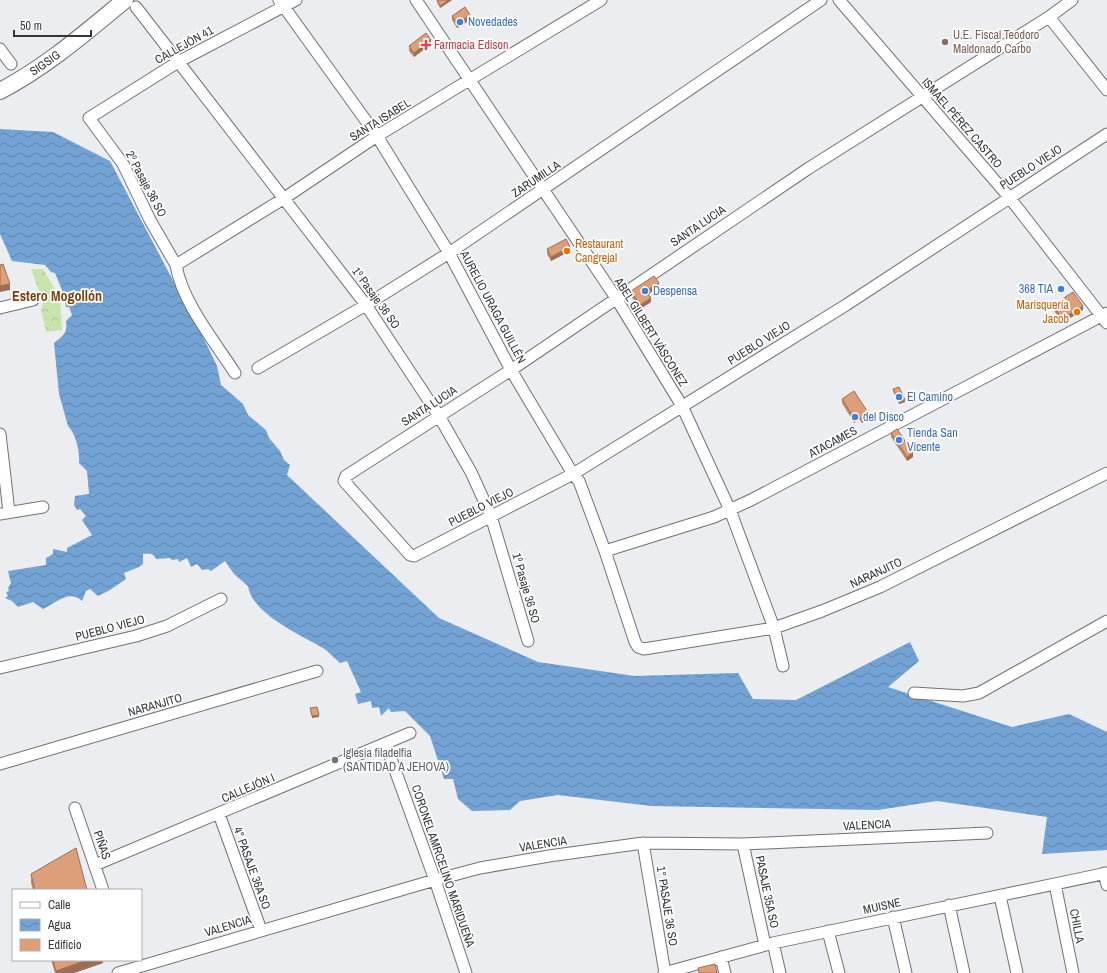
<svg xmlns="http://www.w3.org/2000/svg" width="1107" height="973" viewBox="0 0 1107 973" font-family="'Archivo Narrow',sans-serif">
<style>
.forest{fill:url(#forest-crowns)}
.water{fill:url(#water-waves)}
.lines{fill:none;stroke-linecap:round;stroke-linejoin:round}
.street-casing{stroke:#707174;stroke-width:13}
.secondary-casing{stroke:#707174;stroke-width:18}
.street{stroke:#fff;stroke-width:11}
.secondary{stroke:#fff;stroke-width:16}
.wall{fill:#bd8968}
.shaded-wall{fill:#9a6f55}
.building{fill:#dc9f79;stroke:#9a6f55}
.shop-dot{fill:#3f7fe0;stroke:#fff;stroke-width:1.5}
.education-dot{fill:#8d6e63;stroke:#fff;stroke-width:1.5}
.health-dot{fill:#e0444e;stroke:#fff;stroke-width:1.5}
.food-dot{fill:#e8710a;stroke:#fff;stroke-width:1.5}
.worship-dot{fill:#6b7280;stroke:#fff;stroke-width:1.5}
.labels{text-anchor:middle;stroke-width:3.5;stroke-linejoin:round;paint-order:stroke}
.shop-label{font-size:12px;fill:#366cbe;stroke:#fff;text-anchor:start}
.education-label{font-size:12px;fill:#785e54;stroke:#fff;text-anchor:start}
.street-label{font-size:12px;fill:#343536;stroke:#fff}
.health-label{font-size:12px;fill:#be3a42;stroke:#fff;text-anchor:start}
.food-label{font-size:12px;fill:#c56008;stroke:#fff;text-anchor:start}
.worship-label{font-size:12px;fill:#5b616d;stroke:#fff;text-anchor:start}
.quarter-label{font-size:14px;font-weight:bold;fill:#7b410e;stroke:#fff}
</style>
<defs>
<pattern id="forest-crowns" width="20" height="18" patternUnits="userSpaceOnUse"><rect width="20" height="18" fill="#c8e4ad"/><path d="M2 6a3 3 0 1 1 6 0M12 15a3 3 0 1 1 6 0" fill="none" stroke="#acc495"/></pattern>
<pattern id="water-waves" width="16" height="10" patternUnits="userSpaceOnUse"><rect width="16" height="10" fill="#72a3d4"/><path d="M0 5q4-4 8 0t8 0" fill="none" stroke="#5e86ad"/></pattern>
</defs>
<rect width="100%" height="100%" fill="#ebedf0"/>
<path class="forest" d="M43,269l17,29 2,32 -16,2 -5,-22 2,-8 -12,-33z"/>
<path class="water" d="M0,129l53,3 57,29 97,184 10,21 4,19 22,19 5,11 18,15 3,8 11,13 4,9 6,5 -3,10 152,143 99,44 97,14 103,-3 15,26 43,1 114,-58 9,19 -31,26 124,40 57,-13 38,18v118l-65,4 5,-37 -110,-16 -59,9 -227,-4 -93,-11 -38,6 -10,9 -38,1 -14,-12 -5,-20h-9l-14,-43 -25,-25 -14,1 -2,-4 -8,8 -2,-9 -7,1 -1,-7 -13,3 -3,-10 6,-2 -14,-31 -7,2c-6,-5 -11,-11 -17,-15 -22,-13 -71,-34 -75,-62l-14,-12 -9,-13 -14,10 -3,-2 -6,1 -5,-6 -6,3 -4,-9 -8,4 -1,-3 -6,1 -2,-2 -14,1c-2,-6 -8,-6 -13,-5v10l-4,3 -15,6 2,6 -16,11 -12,6 -8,-7 -4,2 -4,10c-13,-12 -26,2 -39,8l-10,-7 -15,5 -6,-6 -7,-3 3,-2 -2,-4 3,-1 -1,-3 3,-5 -3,-12 38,-6v-7l7,-4v-5l14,3v-4l25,-13 -10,-15 4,-4 -6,-7 -3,1 -3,-5 1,-9 14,-2 -2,-23 -8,-8c1,-11 -3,-29 -11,-37l-9,-32 -5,-51c9,-7 14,-10 12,-22l6,-6 -3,-8h-3l-2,-12 -9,-22 -4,-1 -6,-7 -33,-4 -12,-27z"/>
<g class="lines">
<g class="street-casing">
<path id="street" d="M279,0l98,136 72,117 62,117 62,104 6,7 26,70 30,91 3,5 6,2 130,-21 48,-17 58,-24 227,-114
M416,0l200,298 66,108 48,104 44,118 9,38
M839,0l170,197 98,126
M1072,0l-23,17 -240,151 -298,202 -165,106 -2,5 66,74 4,1 159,-82 273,-169 261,-171
M136,7l230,298 73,111 32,56 20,44 37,125
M1049,17l58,73
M0,49l11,15
M176,265l107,-66 94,-63 224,-136
M176,265l-26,-45 -27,-56 -34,-46 89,-56 118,-62
M176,265c6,37 39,77 59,108
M0,308l33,-8
M258,368l108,-63 83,-52 372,-253
M0,434l9,78
M0,514l43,-7
M605,551l109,-34 37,-17 356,-187
M0,668l136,-32 31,-10 54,-27
M914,693l49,3 16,-3 128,-72
M386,745l49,135 31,93
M0,764l317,-93
M75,808l28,82
M219,814l42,116
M643,843l22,130
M743,844l22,101
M95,865l315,-132
M1104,873l3,12
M1055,884l18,89
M1000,896l17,77
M949,905l15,68
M893,917l13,56
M828,931l11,42
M773,943l7,30
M721,957l4,16
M118,973l317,-93 45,-12 69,-12 94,-13 100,1 244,-11
M664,973l109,-30 334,-70"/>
</g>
<g class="secondary-casing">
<g id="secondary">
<path id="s1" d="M0,91c46,-24 85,-58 125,-91"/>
</g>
</g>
<use href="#street" class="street"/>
<use href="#secondary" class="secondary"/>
</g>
<path class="wall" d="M437,0h15l-12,8 -3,-6z
M452,16l18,4 -13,8 -5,-8z
M431,44l-17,13 -5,-6v-5z
M547,249l23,2 -19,10 -4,-7z
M659,287l-11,7 3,8 -11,7 -9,-13v-5z
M1053,305l30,5 -21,13 -9,-14z
M893,389l12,13 -6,2 -6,-13z
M842,399l27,19 -7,5 -3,-4 -5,4 -12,-20z
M891,433l22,24 -6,4 -16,-24z
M31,874l56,16h-54l-2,-7z
M51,960h52v3l-29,10h-19z"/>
<path class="shaded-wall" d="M449,0h3l-12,8v-2z
M470,15v5l-13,8v-4z
M431,40v4l-17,13v-4z
M570,247v4l-19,10v-4z
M659,283v4l-13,9v-5z
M10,284v6l-10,2v-6z
M651,298v4l-11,7v-4z
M1083,306v4l-21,13v-4z
M905,400v2l-6,2v-2z
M869,414v4l-7,5v-4z
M859,415v4l-5,4v-5z
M913,453v4l-6,4v-4z
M319,715v2l-7,1v-2z
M87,960h16v3l-29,10h-18v-2z"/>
<path class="building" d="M437,0h12l-9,6z
M465,7l5,8 -13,9 -5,-8z
M426,33l5,7 -17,13 -5,-7z
M566,239l4,8 -19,10 -4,-8z
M3,264l7,20 -10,2v-21z
M654,276l5,7 -13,8 5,7 -11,7 -9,-14z
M1073,292l10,14 -21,13 -9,-14z
M899,387l6,13 -6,2 -6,-13z
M854,391l15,23 -7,5 -3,-4 -5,3 -12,-19z
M897,429l16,24 -6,4 -16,-24z
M317,707l2,8 -7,1 -2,-8z
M76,848l11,42h-52l-4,-16z
M53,960h34l-31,11z
M715,964l2,9h-18l-1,-5z"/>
<g class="shop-dot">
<circle cx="460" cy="22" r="4"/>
<circle cx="1061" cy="289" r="4"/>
<circle cx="645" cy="291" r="4"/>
<circle cx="899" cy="397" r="4"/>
<circle cx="855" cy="417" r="4"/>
<circle cx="899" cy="440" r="4"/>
</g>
<circle class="education-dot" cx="945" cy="42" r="4"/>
<path class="health-dot" d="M424 39h4v4h4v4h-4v4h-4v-4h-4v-4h4z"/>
<g class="food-dot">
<circle cx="567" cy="251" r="4"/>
<circle cx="1077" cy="312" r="4"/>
</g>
<circle class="worship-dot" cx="335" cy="760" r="4"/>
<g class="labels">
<g class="shop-label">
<text x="468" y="26">Novedades</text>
<text x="1053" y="293" text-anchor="end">368 TIA</text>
<text x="653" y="295">Despensa</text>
<text x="907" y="401">El Camino</text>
<text x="863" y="421">del Disco</text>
<text x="907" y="437">Tienda San<tspan x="907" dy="14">Vicente</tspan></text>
</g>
<g class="education-label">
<text x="953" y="39">U.E. Fiscal Teodoro<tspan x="953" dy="14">Maldonado Carbo</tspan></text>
</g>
<g class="street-label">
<text transform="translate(184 45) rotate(-29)" y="4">CALLEJÓN 41</text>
<text dy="4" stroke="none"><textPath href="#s1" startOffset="53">SIGSIG</textPath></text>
<text transform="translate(380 120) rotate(-32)" y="4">SANTA ISABEL</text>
<text transform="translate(962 123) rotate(49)" y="4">ISMAEL PÉREZ CASTRO</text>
<text transform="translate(1031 167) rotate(-33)" y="4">PUEBLO VIEJO</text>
<text transform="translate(536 179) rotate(-34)" y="4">ZARUMILLA</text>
<text transform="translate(146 184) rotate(62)" y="4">2º Pasaje 36 SO</text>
<text transform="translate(698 226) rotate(-34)" y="4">SANTA LUCIA</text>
<text transform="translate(376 298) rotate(54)" y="4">1º Pasaje 36 SO</text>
<text transform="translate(493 307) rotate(62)" y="4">AURELIO URAGA GUILLÉN</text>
<text transform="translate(651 332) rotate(58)" y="4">ABEL GILBERT VÁSCONEZ</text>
<text transform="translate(759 343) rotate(-32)" y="4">PUEBLO VIEJO</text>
<text transform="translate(429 406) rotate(-33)" y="4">SANTA LUCIA</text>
<text transform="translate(833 442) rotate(-28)" y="4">ATACAMES</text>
<text transform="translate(481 507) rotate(-27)" y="4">PUEBLO VIEJO</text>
<text transform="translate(876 573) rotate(-25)" y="4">NARANJITO</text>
<text transform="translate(526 588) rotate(74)" y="4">1º Pasaje 36 SO</text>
<text transform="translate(110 628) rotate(-15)" y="4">PUEBLO VIEJO</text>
<text transform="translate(155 705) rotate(-16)" y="4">NARANJITO</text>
<text transform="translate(248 788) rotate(-23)" y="4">CALLEJÓN I</text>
<text transform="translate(867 825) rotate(-3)" y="4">VALENCIA</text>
<text transform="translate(543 844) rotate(-9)" y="4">VALENCIA</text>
<text transform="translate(102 845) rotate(71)" y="4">PIÑAS</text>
<text transform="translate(443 866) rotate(71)" y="4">CORONEL AMRCELINO MARIDUEÑA</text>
<text transform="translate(252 868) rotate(70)" y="4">4° PASAJE 36A SO</text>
<text transform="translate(767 892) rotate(78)" y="4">PASAJE 35A SO</text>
<text transform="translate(667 906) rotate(81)" y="4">1° PASAJE 36 SO</text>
<text transform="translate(882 906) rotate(-12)" y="4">MUISNE</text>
<text transform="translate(228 926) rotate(-17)" y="4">VALENCIA</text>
<text transform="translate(1077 926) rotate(79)" y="4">CHILLA</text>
</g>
<g class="health-label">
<text x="434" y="49">Farmacia Edison</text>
</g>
<g class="food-label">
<text x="575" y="248">Restaurant<tspan x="575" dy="14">Cangrejal</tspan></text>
<text x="1069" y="309" text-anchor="end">Marisquería<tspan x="1069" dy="14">Jacob</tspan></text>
</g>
<g class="worship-label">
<text x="343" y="757">Iglesia filadelfia<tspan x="343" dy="14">(SANTIDAD A JEHOVA)</tspan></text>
</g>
<g class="quarter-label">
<text x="57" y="301">Estero Mogollón</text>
</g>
</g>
<rect x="12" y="889" width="130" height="72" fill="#ffffff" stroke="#aeaeaf"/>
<rect x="20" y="902" width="20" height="6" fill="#ffffff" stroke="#aeaeaf"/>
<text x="48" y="909" font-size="12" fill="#343536">Calle</text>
<rect x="20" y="919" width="20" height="12" fill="url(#water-waves)" stroke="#aeaeaf"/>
<text x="48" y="929" font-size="12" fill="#343536">Agua</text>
<rect x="20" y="939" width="20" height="12" fill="#dc9f79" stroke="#aeaeaf"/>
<text x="48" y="949" font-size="12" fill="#343536">Edificio</text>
<path d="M14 30v6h77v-6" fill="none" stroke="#343536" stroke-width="2"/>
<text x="20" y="30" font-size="12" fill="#343536" stroke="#ffffff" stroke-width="3" paint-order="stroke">50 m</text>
</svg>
